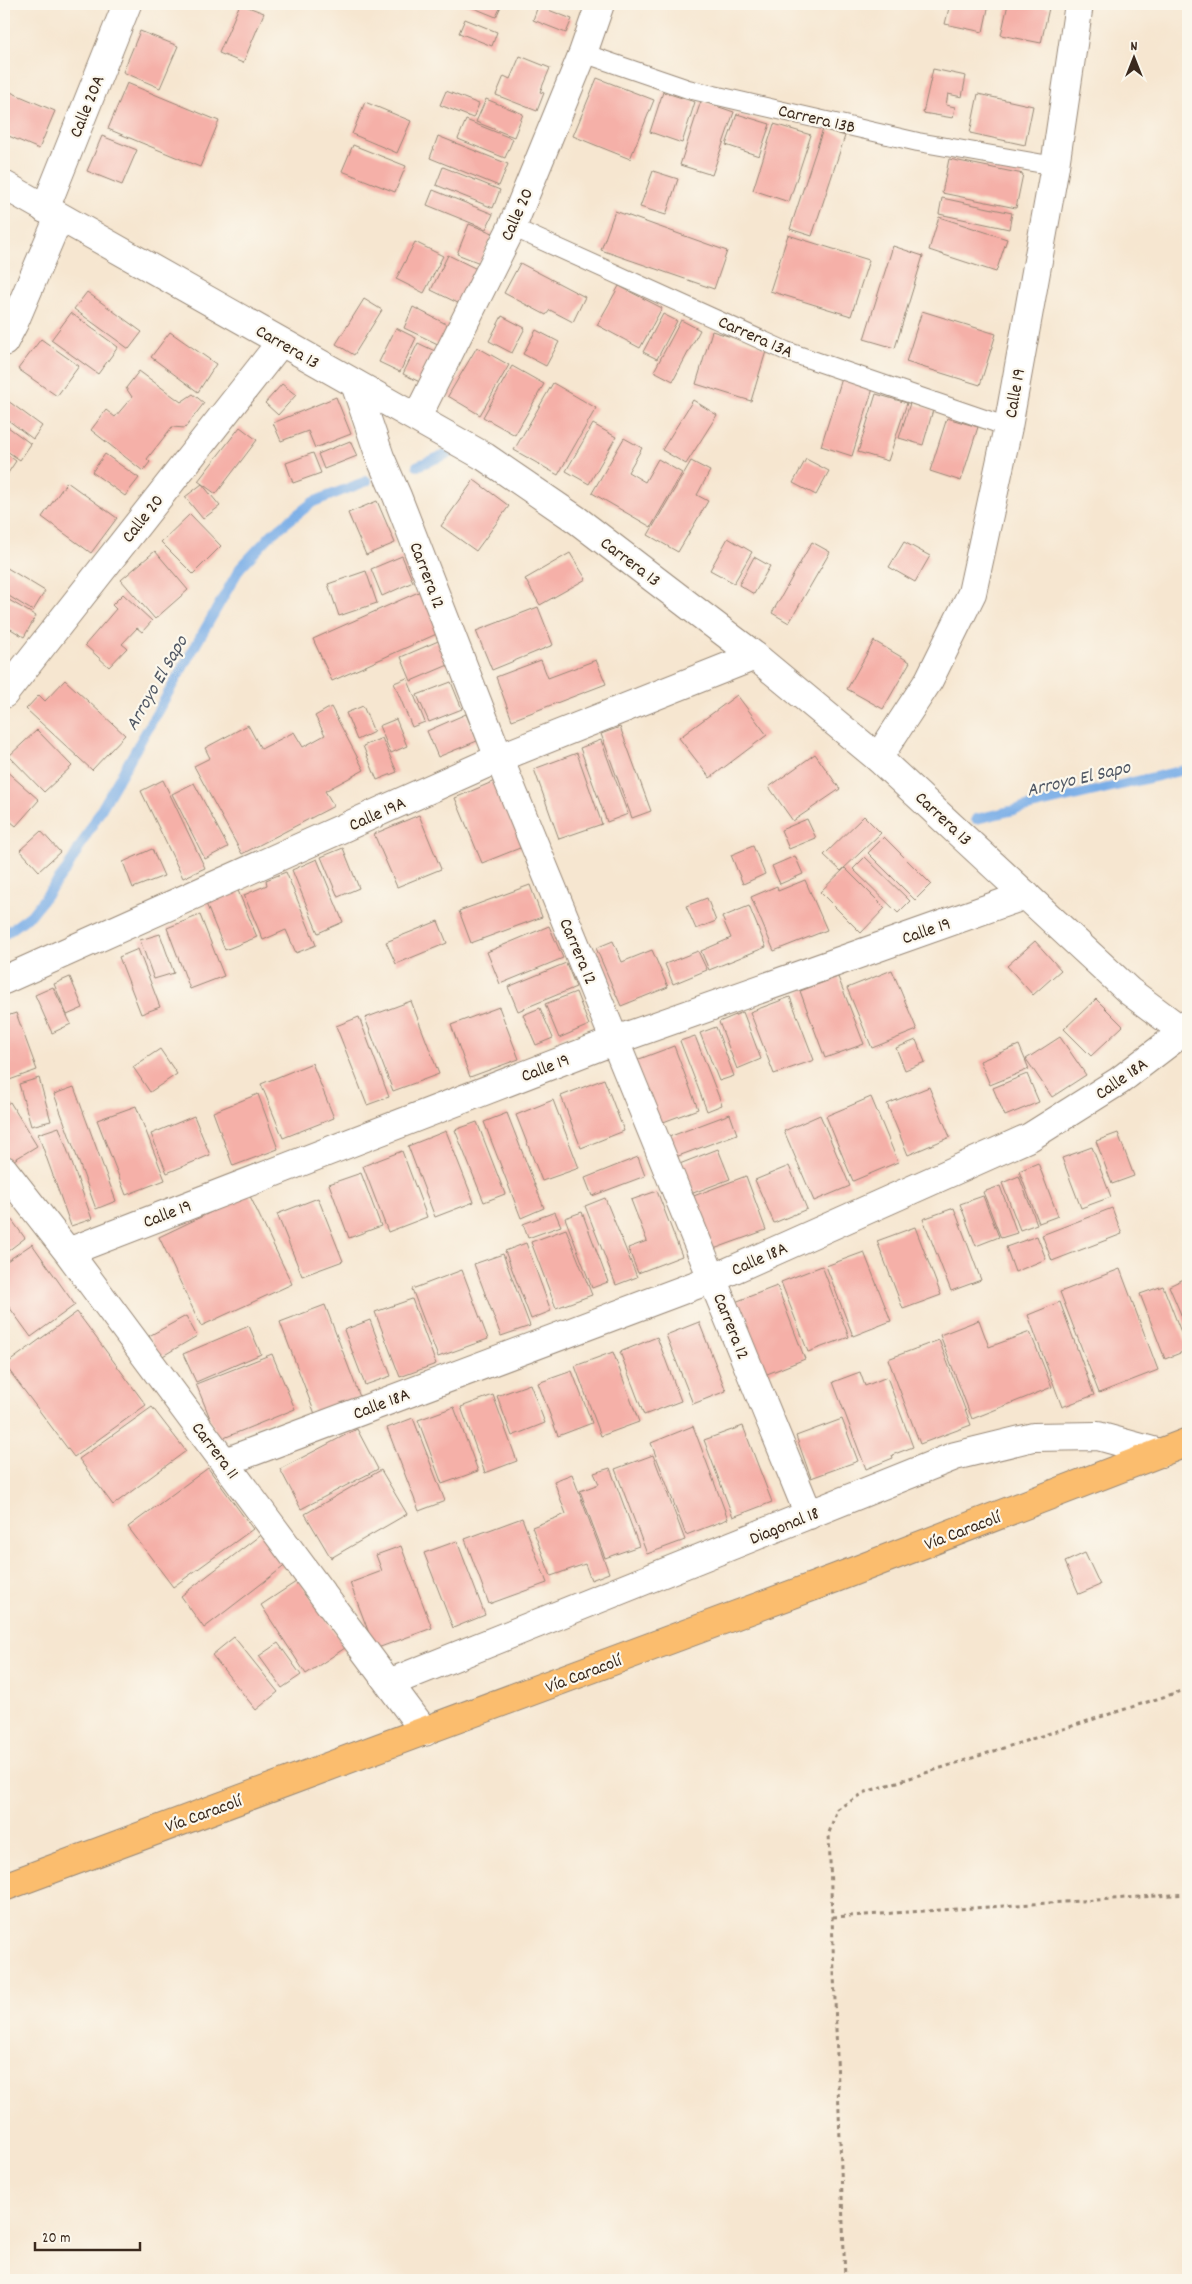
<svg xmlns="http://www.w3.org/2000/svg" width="1192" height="2284" viewBox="0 0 1192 2284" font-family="Dekko,sans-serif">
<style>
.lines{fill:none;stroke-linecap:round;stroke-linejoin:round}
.stream{stroke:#7aaee7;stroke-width:10}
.building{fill:#f5b0a8}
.service-casing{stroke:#988877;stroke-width:20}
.minor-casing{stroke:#988877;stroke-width:30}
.tertiary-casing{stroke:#988877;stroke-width:30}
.primary-casing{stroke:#988877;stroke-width:30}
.path{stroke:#988877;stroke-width:3;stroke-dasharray:4 4;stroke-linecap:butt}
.service{stroke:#fff;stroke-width:18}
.minor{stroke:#fff;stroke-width:28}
.tertiary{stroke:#fff;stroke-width:28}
.primary{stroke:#fbbd6e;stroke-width:28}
.labels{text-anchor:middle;stroke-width:4.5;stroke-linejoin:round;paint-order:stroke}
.street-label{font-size:18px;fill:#3b2a1e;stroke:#fbf7ec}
.water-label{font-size:19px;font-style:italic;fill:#515864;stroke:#fbf7ec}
</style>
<rect width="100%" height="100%" fill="#fbf7ec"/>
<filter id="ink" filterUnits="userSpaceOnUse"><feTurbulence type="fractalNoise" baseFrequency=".02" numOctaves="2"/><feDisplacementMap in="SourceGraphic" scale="10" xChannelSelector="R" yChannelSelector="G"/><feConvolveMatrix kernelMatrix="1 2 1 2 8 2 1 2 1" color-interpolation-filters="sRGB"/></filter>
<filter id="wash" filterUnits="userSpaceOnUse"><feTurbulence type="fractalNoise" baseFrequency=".0096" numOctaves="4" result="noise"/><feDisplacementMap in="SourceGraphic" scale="20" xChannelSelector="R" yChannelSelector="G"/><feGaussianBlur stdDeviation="1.12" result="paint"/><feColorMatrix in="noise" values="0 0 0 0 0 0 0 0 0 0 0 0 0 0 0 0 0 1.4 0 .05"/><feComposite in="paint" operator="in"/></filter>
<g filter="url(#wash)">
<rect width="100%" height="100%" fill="#f6e6d0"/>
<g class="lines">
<path class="stream" d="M417,466l45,-18
M976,819l212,-50
M4,935l27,-20 36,-46 173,-301 32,-34 41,-32 54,-21"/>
</g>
<g id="blocks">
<path class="building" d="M240,4l24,9 -21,50 -24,-10z
M464,4h38l-6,13z
M950,4h39l-6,28 -38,-8z
M1008,4h19l22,4 -8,35 -40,-8z
M538,6l34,13 -6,14 -33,-13z
M465,19l32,13 -5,14 -33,-13z
M140,31l38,15 -18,42 -37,-16z
M520,56l30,12 -10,24 4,1 -7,18 -41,-16 8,-19 6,3z
M933,69l33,7 -4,21 -14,-3 -2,11 9,2 -2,11 -30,-5z
M597,78l57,22 -24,59 -57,-23z
M127,83l92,38 -19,46 -92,-38z
M8,91l47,20 -16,38 -35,-15v-34z
M446,91l33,13 -6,14 -33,-13z
M663,92l32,10 -13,41 -32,-11z
M978,94l55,12 -8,39 -55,-12z
M486,99l37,15 -9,23 -38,-15z
M701,101l33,11 -22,63 -32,-10z
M365,102l46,19 -14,32 -45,-19z
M737,114l33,10 -11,32 -33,-11z
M466,120l47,19 -8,19 -47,-19z
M774,124l37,11 -22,67 -36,-12z
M823,129l22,7 -33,100 -22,-7z
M102,136l35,14 -15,35 -35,-14z
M438,136l70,28 -9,22 -69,-28z
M353,145l53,21 -11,26 -53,-21z
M949,159l74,15 -7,34 -74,-15z
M443,167l57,23 -7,18 -57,-23z
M653,171l25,8 -12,36 -26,-8z
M433,190l60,24 -7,15 -59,-24z
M942,198l70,15 -3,16 -70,-15z
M615,211l112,40 -13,38 -113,-39z
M939,217l68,22 -11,33 -67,-22z
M469,224l24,9 -13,30 -23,-9z
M788,235l81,25 -18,56 -81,-25z
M415,242l28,14 -19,37 -28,-14z
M893,246l30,10 -28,92 -31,-9z
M448,255l31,15 -17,35 -31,-15z
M520,263l65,34 -12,25 -23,-12 -4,5 -42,-22z
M619,286l43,22 -22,40 -43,-23z
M87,292l55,40 -13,17 -55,-40z
M364,299l18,11 -28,45 -18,-11z
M413,307l39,20 -10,19 -38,-18z
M922,311l74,23 -16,51 -74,-23z
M71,313l47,34 -20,27 -47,-34z
M663,314l14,7 -20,38 -14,-7z
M502,316l23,12 -13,25 -23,-12z
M681,320l19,10 -27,51 -19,-10z
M396,328l20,10 -16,34 -21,-10z
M536,330l23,12 -13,24 -23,-12z
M712,331l55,17 -16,53 -55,-17z
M170,332l46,32 -18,28 -47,-35z
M41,339l38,27 -22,30 -39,-27z
M418,343l21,10 -15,31 -21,-10z
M477,347l32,18 -29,50 -32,-19z
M512,366l32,18 -29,51 -32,-18z
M139,371l42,31 12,-8 11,9 -19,25 -13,-1 -25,32 3,3 -7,9 -52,-41 15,-20 9,7 17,-20 -6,-9z
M843,375l31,10 -22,71 -31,-10z
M553,383l43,25 -38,67 -44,-25z
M282,384l14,11 -18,20 -13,-12z
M876,394l31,9 -19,58 -30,-9z
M336,397l15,37 -36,14 -7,-17 -27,10 -8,-18z
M4,398l38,28 -9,13 -29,-22z
M693,400l24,15 -31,49 -24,-14z
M910,403l23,7 -10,35 -24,-7z
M947,418l31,9 -17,54 -31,-10z
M4,424l27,20 -11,16 -16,-11z
M593,424l23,13 -27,47 -23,-13z
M240,427l17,13 -41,54 -18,-13z
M624,438l18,10 -14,24 17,10 13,-23 24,14 -31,54 -59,-34z
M350,441l7,15 -33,13 -6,-15z
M4,452l12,9 -12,18z
M313,453l8,20 -28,10 -7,-20z
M105,454l34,24 -14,18 -33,-24z
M806,459l23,12 -13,24 -23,-12z
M691,461l19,10 -13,24 11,6 -30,51 -30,-17z
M474,480l35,26 -33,45 -35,-25z
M67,482l50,36 -26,35 -49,-36z
M202,484l18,22 -17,13 -18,-22z
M377,501l18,42 -29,12 -18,-42z
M190,514l31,32 -28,28 -32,-32z
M728,538l24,14 -18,31 -24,-13z
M812,542l18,10 -41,71 -17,-10z
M904,542l26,14 -15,26 -26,-15z
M155,551l33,39 -33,29 -34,-39z
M570,553l16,26 -46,26 -15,-26z
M402,556l11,26 -31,14 -11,-27z
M754,557l16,9 -16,28 -15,-9z
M4,566l41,25 -12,20 -29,-18z
M366,571l11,32 -38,13 -11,-32z
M423,590l18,42 -109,49 -19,-42z
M123,594l29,27 -10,11 -5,-4 -15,16 5,4 -18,19 -24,-22 31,-36 -4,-4z
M4,597l32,19 -12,21 -20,-12z
M538,607l15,38 -61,25 -16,-39z
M443,639l10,24 -42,18 -10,-24z
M4,640l5,3 -5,8z
M874,641l36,21 -27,47 -36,-20z
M541,660l7,18 48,-18 10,24 -94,36 -16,-43z
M407,678l18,44 -13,5 -18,-44z
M65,680l60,55 -33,35 -66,-61 13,-14 6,6z
M451,682l11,27 -33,13 -12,-27z
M737,695l30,40 -57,43 -31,-40z
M363,706l11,26 -17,8 -11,-27z
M331,707l33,63 -39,21 9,15 -92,48 -48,-88 16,-8 -5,-10 43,-23 13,24 33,-17 9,15 22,-12 -10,-19z
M466,714l11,27 -39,16 -11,-26z
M396,719l11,27 -16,7 -12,-27z
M620,727l31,84 -19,7 -31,-84z
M37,730l35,36 -28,26 -35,-36z
M382,738l15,34 -20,8 -14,-34z
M601,740l27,74 -21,8 -27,-74z
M577,753l25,71 -43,15 -25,-70z
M815,754l25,35 -47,32 -24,-34z
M4,769l35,31 -23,26 -12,-10z
M163,780l42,88 -22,10 -42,-87z
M497,780l28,66 -43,17 -27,-65z
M194,783l34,64 -23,12 -33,-65z
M419,815l22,54 -44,18 -23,-53z
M864,816l17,17 -40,38 -17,-16z
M807,819l9,19 -27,11 -8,-19z
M41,831l19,21 -21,19 -19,-21z
M884,837l47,47 -16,16 -47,-47z
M753,846l12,28 -22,10 -12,-29z
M343,848l16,40 -21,9 -17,-40z
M152,849l12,27 -31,12 -10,-26z
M795,856l8,18 -23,10 -8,-18z
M865,857l45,44 -12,12 -45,-44z
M317,859l26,63 -25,11 -26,-63z
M845,868l40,40 -24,25 -41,-41z
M286,872l30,73 -20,8 -10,-23 -23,10 -19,-45 23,-10 -1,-5z
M805,880l22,50 -53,21 -23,-54 26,-11 1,5z
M530,885l12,32 -71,26 -12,-32z
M237,888l20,49 -32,13 -20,-49z
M707,898l9,23 -20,8 -10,-23z
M749,906l17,41 -57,23 -8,-19 30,-13 -9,-21z
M200,915l24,61 -34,13 -23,-61z
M438,921l9,22 -51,21 -10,-22z
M549,926l14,32 -63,26 -13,-32z
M160,934l14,39 -20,6 -14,-39z
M613,941l9,21 30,-12 16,37 -47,19 -25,-58z
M1035,941l26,29 -28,25 -26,-29z
M138,949l22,58 -19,7 -22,-57z
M698,951l9,19 -34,14 -8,-20z
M566,963l10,24 -58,24 -10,-24z
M892,970l25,60 -45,18 -25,-60z
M70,977l13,31 -16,7 -13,-31z
M838,977l26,67 -39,14 -25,-67z
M53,987l18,37 -19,9 -17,-38z
M576,992l13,33 -30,13 -14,-34z
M790,997l24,63 -40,14 -24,-62z
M1096,999l27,27 -32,30 -27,-27z
M411,1001l28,73 -46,17 -28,-73z
M499,1007l20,52 -49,18 -19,-52z
M540,1008l13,30 -17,7 -13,-30z
M743,1012l18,47 -24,10 -18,-47z
M16,1013l21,57 -33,12v-65z
M359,1017l30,80 -22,8 -31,-79z
M716,1027l18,49 -15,5 -19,-48z
M695,1036l27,69 -15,6 -27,-70z
M1060,1037l26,38 -34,22 -26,-38z
M916,1040l9,22 -20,8 -9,-22z
M1019,1045l10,24 -39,16 -10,-24z
M674,1046l24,63 -40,15 -24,-63z
M160,1049l17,25 -27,18 -17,-25z
M312,1063l22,55 -51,20 -22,-54z
M1027,1074l12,28 -34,14 -12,-28z
M39,1078l12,43 -20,5 -12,-42z
M604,1079l20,52 -43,17 -20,-52z
M74,1087l42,114 -20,8 -42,-115z
M929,1087l21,50 -42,18 -21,-51z
M258,1094l20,55 -45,17 -20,-54z
M871,1097l27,65 -45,19 -27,-65z
M553,1100l26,68 -37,13 -26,-66z
M10,1102l27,44 -28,17 -5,-9v-48z
M136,1106l29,74 -39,15 -29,-75z
M507,1113l37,95 -23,10 -37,-96z
M730,1114l7,20 -64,24 -7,-20z
M820,1115l30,71 -36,15 -30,-70z
M194,1116l16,39 -43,18 -16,-39z
M477,1122l28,72 -21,8 -29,-72z
M59,1127l33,92 -21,7 -33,-92z
M446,1131l28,71 -39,15 -27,-71z
M1118,1133l16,43 -22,8 -16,-43z
M1092,1147l19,50 -30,11 -19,-50z
M718,1149l12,30 -42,16 -11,-30z
M402,1151l25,66 -39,15 -25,-66z
M638,1157l7,19 -53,20 -7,-18z
M1038,1163l20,53 -19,7 -20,-52z
M789,1166l18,43 -33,14 -19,-43z
M361,1173l20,53 -32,12 -20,-54z
M746,1176l20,54 -55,20 -20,-53z
M1019,1176l18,48 -17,6 -18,-47z
M1000,1186l17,47 -16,5 -18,-46z
M657,1191l25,65 -44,17 -10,-25 19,-7 -16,-41z
M249,1194l43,90 -91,42 -42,-89z
M983,1196l16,41 -23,9 -16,-42z
M318,1198l25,63 -41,15 -25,-62z
M605,1198l32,79 -21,8 -31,-79z
M954,1208l27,72 -30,11 -28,-72z
M1112,1208l10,26 -70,27 -10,-26z
M6,1212l19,26 -21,16v-40z
M555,1212l6,14 -33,12 -5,-14z
M582,1212l26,70 -16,6 -27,-70z
M915,1227l26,68 -38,14 -26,-68z
M566,1229l26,66 -36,13 -25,-66z
M1037,1236l9,23 -31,13 -9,-25z
M526,1243l25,68 -20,8 -26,-68z
M32,1244l43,61 -44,32 -27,-37v-37z
M864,1252l27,69 -38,15 -27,-70z
M503,1254l27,72 -29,10 -27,-72z
M822,1266l27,71 -41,15 -27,-70z
M1120,1269l38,101 -59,23 -39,-101z
M462,1270l26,69 -50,18 -26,-68z
M1188,1277v54l-19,-45z
M777,1286l28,73 -43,17 -27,-74z
M1163,1286l25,64 -23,9 -25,-65z
M412,1299l24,65 -36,13 -25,-65z
M1060,1302l34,93 -32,12 -34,-92z
M325,1305l35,92 -45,17 -35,-92z
M77,1312l69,93 -72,52 -69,-92z
M186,1316l11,20 -36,21 -12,-21z
M370,1320l21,56 -26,9 -21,-55z
M979,1320l10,27 41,-15 22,55 -80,32 -32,-84z
M699,1322l27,69 -33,13 -27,-69z
M249,1326l12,28 -65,28 -13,-28z
M657,1337l24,64 -37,14 -24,-63z
M939,1340l32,85 -51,19 -32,-85z
M613,1352l26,70 -38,14 -26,-70z
M272,1354l23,55 -76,31 -23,-56z
M572,1371l20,52 -34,13 -20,-53z
M860,1372l5,14 22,-9 26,70 -21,8 1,3 -27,11 -33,-87z
M530,1384l15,39 -33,13 -15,-40z
M493,1395l24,66 -32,12 -24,-66z
M152,1407l34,44 -73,54 -34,-46z
M454,1407l24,64 -36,13 -24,-64z
M413,1418l32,83 -26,10 -32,-83z
M842,1419l16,42 -47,17 -15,-42z
M693,1426l35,93 -42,16 -35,-92z
M743,1426l29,76 -39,15 -29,-77z
M357,1429l21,40 -77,40 -21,-40z
M653,1455l32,85 -38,14 -32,-85z
M208,1468l45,61 -80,58 -45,-60z
M610,1468l29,78 -34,12 -25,-67 19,-7 -5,-11z
M381,1470l26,44 -76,44 -26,-44z
M572,1474l37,99 -18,7 -6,-16 -34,12 -19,-49 34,-13 -12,-33z
M522,1518l25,65 -58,21 -24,-65z
M263,1533l24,31 -83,64 -23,-32z
M457,1541l28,74 -32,13 -29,-75z
M401,1546l31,82 -57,21 -25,-66 32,-12 -6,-16z
M1085,1553l15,32 -21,9 -14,-32z
M299,1580l46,68 -39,26 -45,-69z
M234,1637l44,55 -22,18 -44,-55z
M278,1643l23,32 -19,13 -23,-32z"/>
</g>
</g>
<g filter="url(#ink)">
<use href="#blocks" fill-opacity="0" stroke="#988877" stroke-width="1"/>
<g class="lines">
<g class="service-casing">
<path id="service" d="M583,53l105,36 230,53 137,24
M512,227l274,124 222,76"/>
</g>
<g class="minor-casing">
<path id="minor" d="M45,209l82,-205
M4,342l10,-19 45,-106
M355,384l25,73 17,39 102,262 310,757
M417,417l95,-190 71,-174 17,-49
M4,694l277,-352
M878,758l51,-78 43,-87 36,-166 47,-261 24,-162
M4,980l495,-222 256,-102
M4,1170l64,82 357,480
M68,1252l548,-212 410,-145
M225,1462l487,-183 318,-142 89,-56 64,-49
M389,1683l566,-227 78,-19 65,-1 62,17"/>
</g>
<g class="tertiary-casing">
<path id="tertiary" d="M4,185l481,272 92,63 178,136 123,102 251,233 59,44"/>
</g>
<g class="primary-casing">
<path id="primary" d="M4,1887l832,-309 352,-136"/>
</g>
<path class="path" d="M833,1917l355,-23
M845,2280l-16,-447 8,-24 29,-17 322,-103"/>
<use href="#service" class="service"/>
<use href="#minor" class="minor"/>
<use href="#tertiary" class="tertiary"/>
<use href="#primary" class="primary"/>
</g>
</g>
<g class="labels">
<g class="street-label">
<text transform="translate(86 106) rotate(-68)" y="6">Calle 20A</text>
<text transform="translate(817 118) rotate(13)" y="6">Carrera 13B</text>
<text transform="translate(516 214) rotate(-66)" y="6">Calle 20</text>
<text transform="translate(756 336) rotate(24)" y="6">Carrera 13A</text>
<text transform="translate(288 346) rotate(30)" y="6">Carrera 13</text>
<text transform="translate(1014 393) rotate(-80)" y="6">Calle 19</text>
<text transform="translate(142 518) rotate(-52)" y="6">Calle 20</text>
<text transform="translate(631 561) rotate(37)" y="6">Carrera 13</text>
<text transform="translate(428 575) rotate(69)" y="6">Carrera 12</text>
<text transform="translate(377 813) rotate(-24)" y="6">Calle 19A</text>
<text transform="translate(944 818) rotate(43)" y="6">Carrera 13</text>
<text transform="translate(926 930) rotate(-19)" y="6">Calle 19</text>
<text transform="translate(579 951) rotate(67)" y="6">Carrera 12</text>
<text transform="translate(545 1067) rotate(-21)" y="6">Calle 19</text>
<text transform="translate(1121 1078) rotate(-35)" y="6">Calle 18A</text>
<text transform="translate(167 1213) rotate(-21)" y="6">Calle 19</text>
<text transform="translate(759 1258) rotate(-24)" y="6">Calle 18A</text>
<text transform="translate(732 1326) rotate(68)" y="6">Carrera 12</text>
<text transform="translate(381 1403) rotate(-21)" y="6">Calle 18A</text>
<text transform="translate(216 1450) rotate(53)" y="6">Carrera 11</text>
<text transform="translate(784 1525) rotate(-22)" y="6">Diagonal 18</text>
<text transform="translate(962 1530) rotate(-21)" y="6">Vía Caracolí</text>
<text transform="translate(583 1673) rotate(-21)" y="6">Vía Caracolí</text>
<text transform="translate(203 1813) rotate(-20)" y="6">Vía Caracolí</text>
</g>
<g class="water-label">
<text transform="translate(155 682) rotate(-60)" y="7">Arroyo El Sapo</text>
<text transform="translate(1078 777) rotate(-13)" y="7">Arroyo El Sapo</text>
</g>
</g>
<rect width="1192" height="2284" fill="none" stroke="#fbf7ec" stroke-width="20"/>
<g transform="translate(1134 58)" stroke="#fbf7ec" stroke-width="4" paint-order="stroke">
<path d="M0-4L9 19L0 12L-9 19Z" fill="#3b2a1e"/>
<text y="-8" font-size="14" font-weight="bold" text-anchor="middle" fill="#3b2a1e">N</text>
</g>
<path d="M35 2242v8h105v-8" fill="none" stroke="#3b2a1e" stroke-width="2.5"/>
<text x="42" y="2242" font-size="15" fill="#3b2a1e" stroke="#fbf7ec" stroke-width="4" paint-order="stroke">20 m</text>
</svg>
